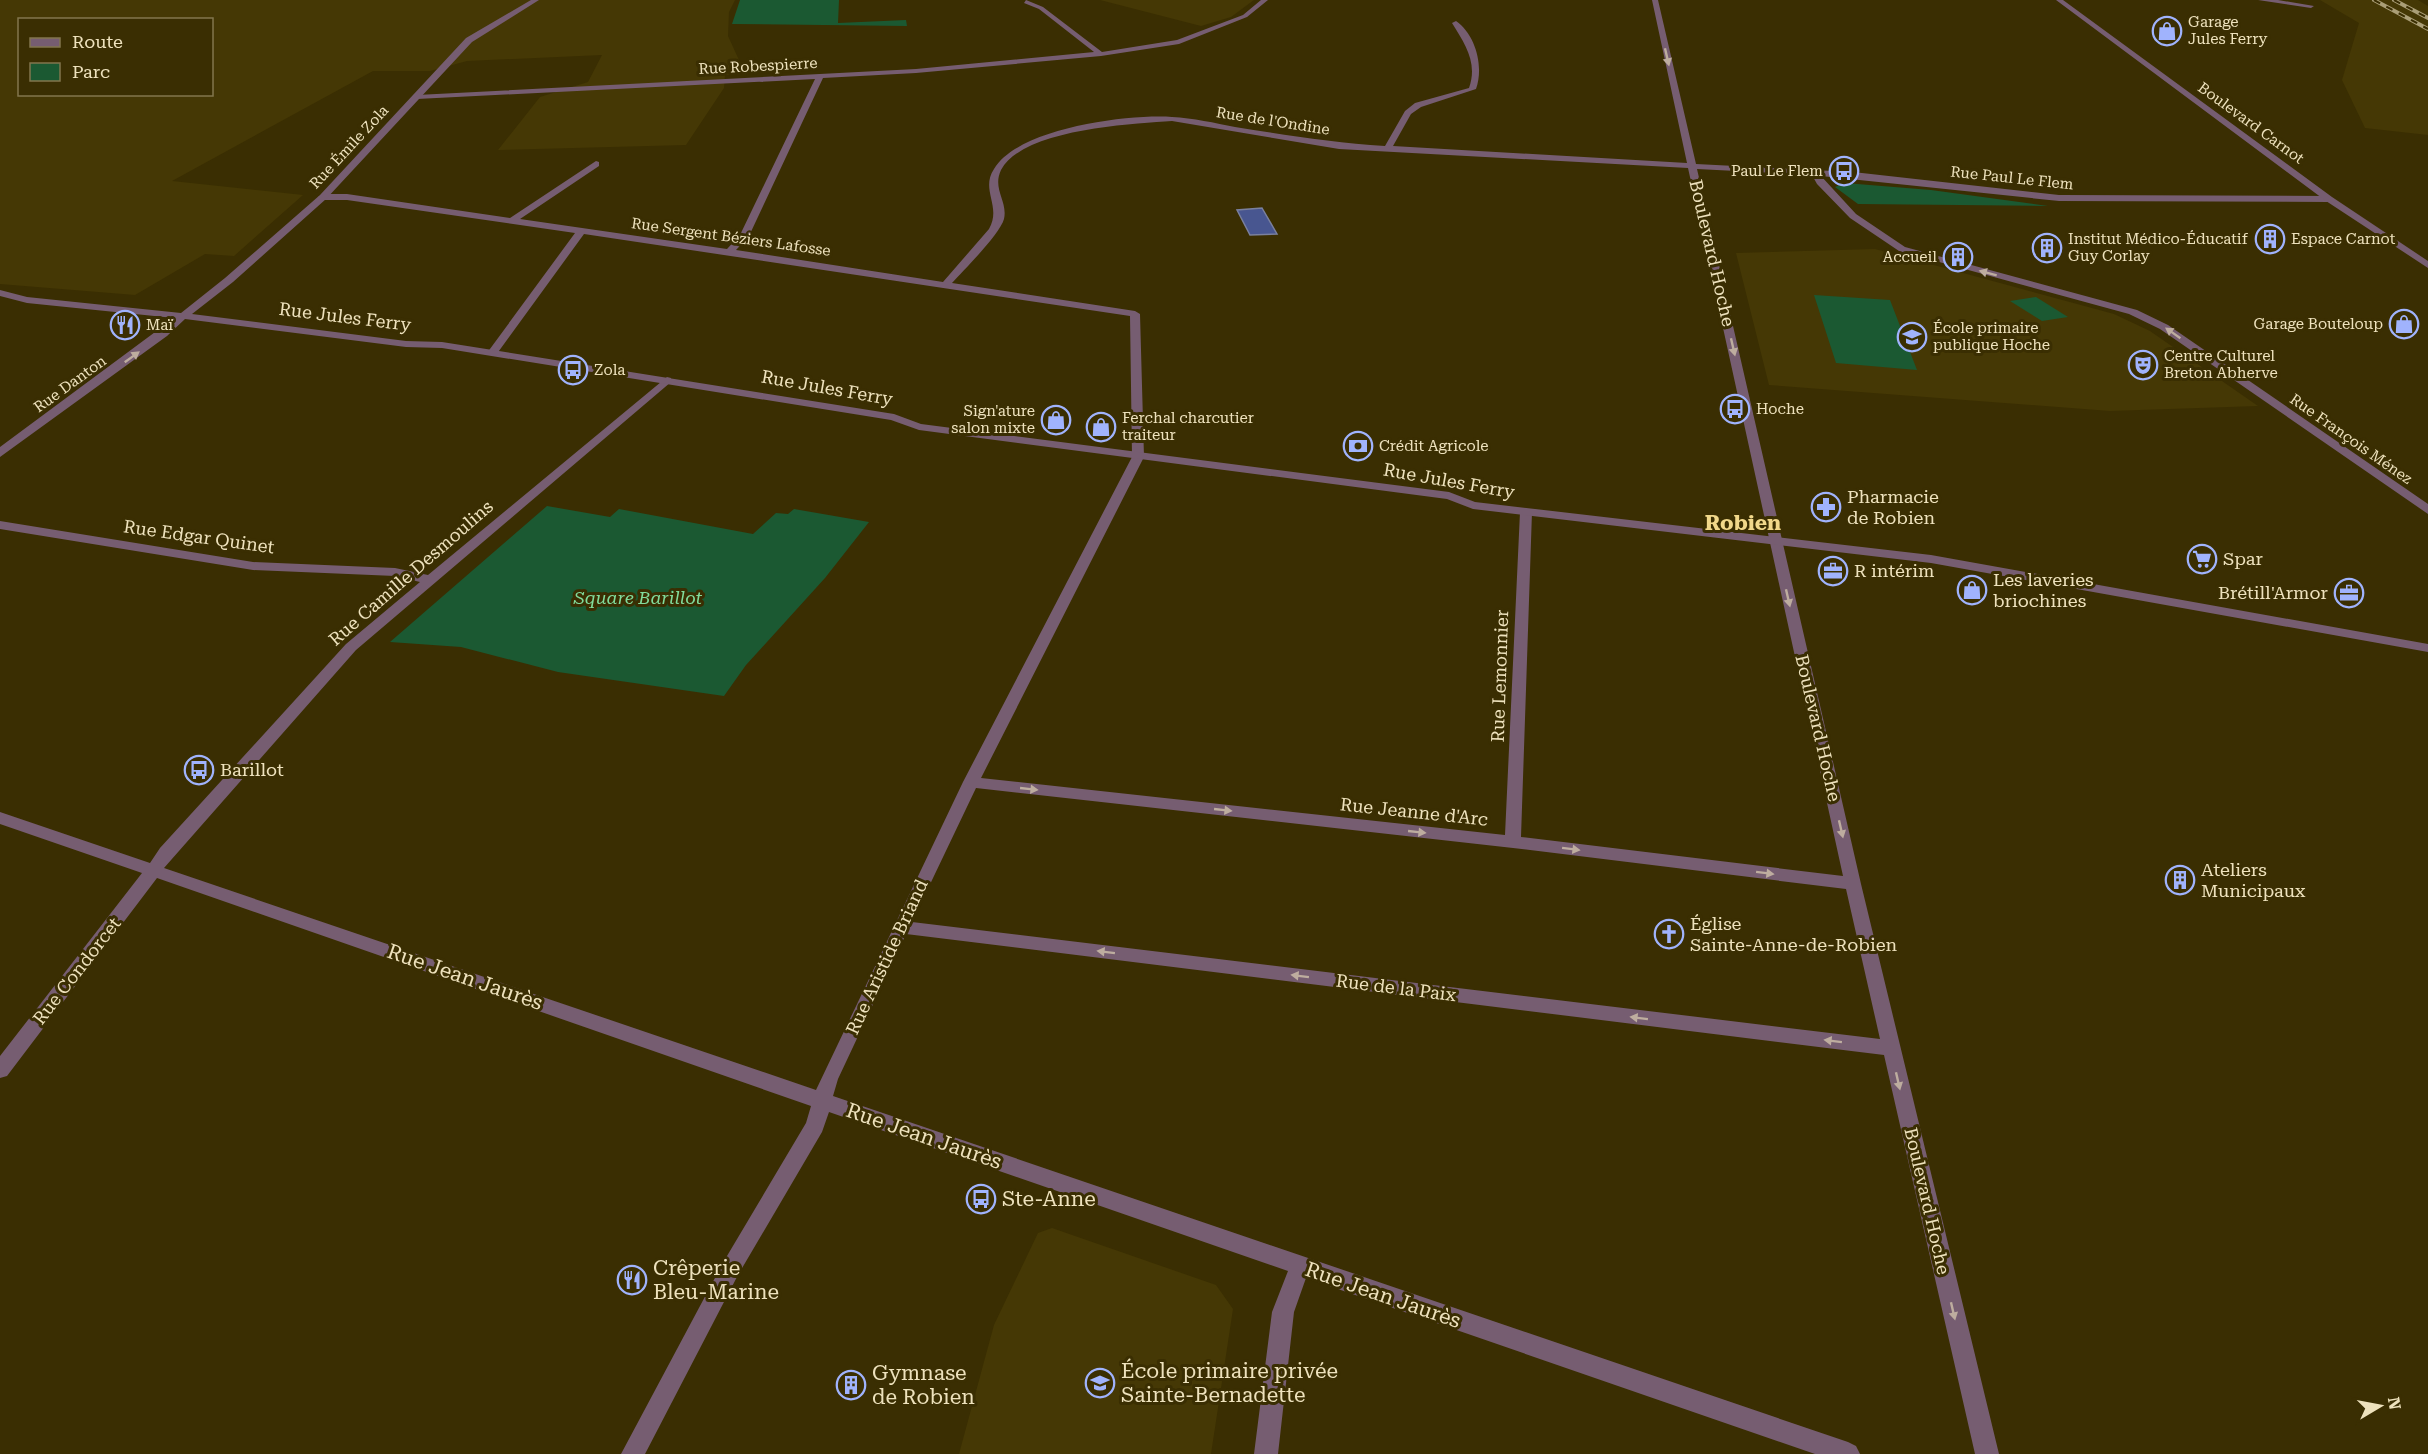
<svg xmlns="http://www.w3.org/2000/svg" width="2428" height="1454" viewBox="0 0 2428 1454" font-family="'Roboto Serif',serif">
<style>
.built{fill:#453805;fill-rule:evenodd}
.green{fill:#1b5932}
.water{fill:#485690;stroke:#7a809e;stroke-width:1.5}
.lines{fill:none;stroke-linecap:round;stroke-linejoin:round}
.minor{fill:#765d71;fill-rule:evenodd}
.tertiary{fill:#765d71;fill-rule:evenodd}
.rail-casing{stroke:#aa9e77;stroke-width:4}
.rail{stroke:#3a2e02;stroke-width:2;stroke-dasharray:7;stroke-linecap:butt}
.oneway{fill:#bead9f}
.labels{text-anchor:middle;stroke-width:6;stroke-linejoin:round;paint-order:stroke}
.far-poi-label{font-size:15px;fill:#eee2bd;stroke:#3a2e02;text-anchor:start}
.far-street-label{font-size:15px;fill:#eee2bd;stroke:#3a2e02}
.street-label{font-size:18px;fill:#eee2bd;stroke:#3a2e02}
.poi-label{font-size:18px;fill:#eee2bd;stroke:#3a2e02;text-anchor:start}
.park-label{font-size:18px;font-style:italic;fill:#81dc9c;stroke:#3a2e02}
.quarter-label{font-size:21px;font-weight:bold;fill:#f1d88a;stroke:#3a2e02}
.near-street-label{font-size:21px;fill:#eee2bd;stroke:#3a2e02}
.near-poi-label{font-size:21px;fill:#eee2bd;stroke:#3a2e02;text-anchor:start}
</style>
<rect width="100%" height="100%" fill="#3a2e02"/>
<path class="built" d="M0,0h735l-6,12 -1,24 16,35 7,3 -26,1 -1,13 -38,57 -188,5 42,-53 48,-15 14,-27 -135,6 -37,10h-57l-201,110 131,14 -69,61 -29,-2 -70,41 -135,-11zM20,20h192v74h-192z
M1100,0h154l-23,17 -30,9z
M2320,0h98l10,6v129l-63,-7 -23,-48 17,-57z
M1875,249l239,65 36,17 108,75 -148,5 -341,-26 -33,-132z
M1052,1228l164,57 17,24 -22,145h-252l35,-129 44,-92z"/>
<path class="green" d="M740,0h99l-1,23 68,-3 1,6 -175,-2z
M1845,183l86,7 117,16 -190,-2 -23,-17z
M1814,295l76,5 27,70 -81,-7z
M2036,297l32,20 -26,4 -32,-20z
M547,506l63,11 9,-8 134,25 23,-21 12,1 6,-5 75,13 -44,56 -79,87 -22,31 -166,-24 -97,-25 -71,-5z"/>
<path class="water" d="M1262,208l15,26 -27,1 -13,-25z"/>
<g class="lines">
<path class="minor" d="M1026,0l17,7 59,45 75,-12 66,-25 18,-15h7l-21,17 -68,27 -78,12 -185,17 -93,5 -74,158 -13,14 207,32 46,-53c13,-23 -9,-39 5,-60 24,-41 134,-55 178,-52 21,1 43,6 63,10 50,8 99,16 150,19l20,-35 10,-8 54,-15c9,-25 -4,-44 -17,-65l4,-2c20,14 28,46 20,68l-55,18 -10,7 -18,32 294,17 -35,-163h6l38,164 157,8 206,23 270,1 5,3 -5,3 -270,-1 -238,-25 35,38 49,33 232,63 31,15 260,179v10l-268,-185 -31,-15 -230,-63 -49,-33 -33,-34 -5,-9 -115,-6 164,715 138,570h-24l-91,-399 -978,-121 -68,145 -5,17 1015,346 8,4 4,8h-45l-509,-176 -12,34 -16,142h-24l18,-142 16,-41 -459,-159 -7,20 -84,143 -93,179h-24l103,-193 82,-138 5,-17 -654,-228 -150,198 -7,2v-22l142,-183 -142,-49v-12l150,51 10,-15 186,-204 74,-62 -25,-6 -142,-6 -253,-41v-8l253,41 142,6 33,7 239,-198 4,1v4l-315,268 -192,218 652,222 147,-308 169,-325 -2,-141 -546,-82 -88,121 -4,1 -5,-3 88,-120 -228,-33h-24l-5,-3 5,-3h24l163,24 86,-57 3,1v4l-79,53 207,30 13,-14 75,-156 -398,20 -4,-2 4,-2 499,-26 178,-17 -55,-43 -15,-6zM1172,121l167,28 349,19 155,708 -322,-39 11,-325 -6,-4 -6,4 -15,323 -524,-57 163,-321 -4,-143 -5,-3 -183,-28c12,-13 48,-49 52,-64 4,-18 -12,-30 -3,-49 22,-41 129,-46 171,-49zM976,788l537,60 333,41 34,150 -968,-117z
M2258,0h20l36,6 -3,2z"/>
<path class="tertiary" d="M531,0h8l-67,42 -146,157 -93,83 -41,32 214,27 36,1 452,72 27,10 528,68 26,10 456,53 497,89v8l-497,-89 -458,-54 -26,-10 -528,-69 -28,-10 -449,-72 -36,-1 -221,-28 -18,17 -167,121v-10l174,-129 -147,-15 -27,-7v-6l27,7 154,16 44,-35 95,-83 146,-157z
M2056,0h7l269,197 96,64v7l-102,-67z"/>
<g class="rail-casing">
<path id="rail" d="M2374,0l54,29
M2394,0l34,18"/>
</g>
<use href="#rail" class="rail"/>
</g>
<defs><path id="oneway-solid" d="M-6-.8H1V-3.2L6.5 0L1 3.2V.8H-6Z" transform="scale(1.5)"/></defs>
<g class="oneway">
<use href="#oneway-solid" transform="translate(1667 57) rotate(77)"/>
<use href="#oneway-solid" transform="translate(1988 273) rotate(-165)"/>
<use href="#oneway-solid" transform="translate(2173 333) rotate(-145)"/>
<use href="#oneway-solid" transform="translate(1733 347) rotate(77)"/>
<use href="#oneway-solid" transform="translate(132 357) rotate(-36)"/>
<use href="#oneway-solid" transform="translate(1788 598) rotate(77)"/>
<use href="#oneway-solid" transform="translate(1029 789) rotate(6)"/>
<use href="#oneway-solid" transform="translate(1223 810) rotate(6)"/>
<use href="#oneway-solid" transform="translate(1841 829) rotate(77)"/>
<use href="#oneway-solid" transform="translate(1417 832) rotate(6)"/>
<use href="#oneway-solid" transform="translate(1571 849) rotate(7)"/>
<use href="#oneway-solid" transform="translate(1765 873) rotate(7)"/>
<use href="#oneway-solid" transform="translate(1106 952) rotate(-173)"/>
<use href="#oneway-solid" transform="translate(1300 976) rotate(-173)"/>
<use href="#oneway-solid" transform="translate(1639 1018) rotate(-173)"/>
<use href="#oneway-solid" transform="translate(1833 1041) rotate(-173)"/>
<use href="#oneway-solid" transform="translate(1898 1081) rotate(77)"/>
<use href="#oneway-solid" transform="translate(1953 1311) rotate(77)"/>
</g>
<defs>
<g id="shop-ring" transform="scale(1.5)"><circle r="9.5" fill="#3a2e02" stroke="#a0b3fd" stroke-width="1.5"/><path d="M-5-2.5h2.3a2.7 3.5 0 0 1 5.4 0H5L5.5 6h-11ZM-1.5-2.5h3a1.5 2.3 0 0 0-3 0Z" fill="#a0b3fd"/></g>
<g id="bus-ring" transform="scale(1.5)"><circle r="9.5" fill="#3a2e02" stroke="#a0b3fd" stroke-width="1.5"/><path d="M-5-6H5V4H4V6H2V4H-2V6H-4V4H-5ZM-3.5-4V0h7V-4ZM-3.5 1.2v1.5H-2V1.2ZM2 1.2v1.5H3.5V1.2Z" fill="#a0b3fd"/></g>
<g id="building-ring" transform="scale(1.5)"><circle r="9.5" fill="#3a2e02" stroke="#a0b3fd" stroke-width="1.5"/><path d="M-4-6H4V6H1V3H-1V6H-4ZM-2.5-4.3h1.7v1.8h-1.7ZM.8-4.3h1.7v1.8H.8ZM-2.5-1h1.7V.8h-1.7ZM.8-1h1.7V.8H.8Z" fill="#a0b3fd"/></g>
<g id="restaurant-ring" transform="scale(1.5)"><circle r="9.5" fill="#3a2e02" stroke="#a0b3fd" stroke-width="1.5"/><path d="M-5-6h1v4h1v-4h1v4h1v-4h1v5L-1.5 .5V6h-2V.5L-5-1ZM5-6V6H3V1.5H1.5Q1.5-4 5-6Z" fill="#a0b3fd"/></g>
<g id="school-ring" transform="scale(1.5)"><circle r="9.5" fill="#3a2e02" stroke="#a0b3fd" stroke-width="1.5"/><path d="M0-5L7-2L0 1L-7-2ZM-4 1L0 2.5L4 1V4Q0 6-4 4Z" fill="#a0b3fd"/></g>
<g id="theatre-ring" transform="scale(1.5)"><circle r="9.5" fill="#3a2e02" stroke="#a0b3fd" stroke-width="1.5"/><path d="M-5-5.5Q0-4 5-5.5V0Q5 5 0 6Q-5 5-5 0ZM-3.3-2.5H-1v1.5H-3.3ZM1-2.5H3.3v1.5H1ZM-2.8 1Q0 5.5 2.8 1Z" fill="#a0b3fd"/></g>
<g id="bank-ring" transform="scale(1.5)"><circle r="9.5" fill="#3a2e02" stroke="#a0b3fd" stroke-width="1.5"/><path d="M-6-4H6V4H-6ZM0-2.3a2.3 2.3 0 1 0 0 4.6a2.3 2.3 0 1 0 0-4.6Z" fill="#a0b3fd"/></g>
<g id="pharmacy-ring" transform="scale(1.5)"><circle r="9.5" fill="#3a2e02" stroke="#a0b3fd" stroke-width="1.5"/><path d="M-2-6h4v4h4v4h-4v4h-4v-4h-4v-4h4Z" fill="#a0b3fd"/></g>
<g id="supermarket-ring" transform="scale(1.5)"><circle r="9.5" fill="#3a2e02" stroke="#a0b3fd" stroke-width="1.5"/><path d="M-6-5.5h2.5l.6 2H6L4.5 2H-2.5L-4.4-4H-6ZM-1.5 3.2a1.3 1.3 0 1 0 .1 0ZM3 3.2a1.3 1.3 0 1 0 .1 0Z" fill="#a0b3fd"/></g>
<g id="office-ring" transform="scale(1.5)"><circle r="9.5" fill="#3a2e02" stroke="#a0b3fd" stroke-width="1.5"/><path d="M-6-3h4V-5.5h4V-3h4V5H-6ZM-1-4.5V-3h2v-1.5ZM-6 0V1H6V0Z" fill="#a0b3fd"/></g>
<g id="church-ring" transform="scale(1.5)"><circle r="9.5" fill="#3a2e02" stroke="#a0b3fd" stroke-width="1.5"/><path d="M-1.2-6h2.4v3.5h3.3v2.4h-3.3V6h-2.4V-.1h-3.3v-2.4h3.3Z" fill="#a0b3fd"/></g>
</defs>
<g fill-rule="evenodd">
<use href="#shop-ring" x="2167" y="31"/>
<use href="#bus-ring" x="1844" y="171"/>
<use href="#building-ring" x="2270" y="239"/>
<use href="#building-ring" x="2047" y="248"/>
<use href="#building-ring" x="1958" y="257"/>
<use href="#shop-ring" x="2404" y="324"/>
<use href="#restaurant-ring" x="125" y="325"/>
<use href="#school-ring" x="1912" y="337"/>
<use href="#theatre-ring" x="2143" y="365"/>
<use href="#bus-ring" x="573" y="370"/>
<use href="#bus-ring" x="1735" y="409"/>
<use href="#shop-ring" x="1056" y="420"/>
<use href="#shop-ring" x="1101" y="427"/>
<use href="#bank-ring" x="1358" y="446"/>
<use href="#pharmacy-ring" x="1826" y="507"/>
<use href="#supermarket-ring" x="2202" y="559"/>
<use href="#office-ring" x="1833" y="571"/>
<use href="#shop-ring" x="1972" y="590"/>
<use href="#office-ring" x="2349" y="593"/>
<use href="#bus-ring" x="199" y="770"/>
<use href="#building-ring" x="2180" y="880"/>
<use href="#church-ring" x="1669" y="934"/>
<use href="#bus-ring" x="981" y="1199"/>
<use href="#restaurant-ring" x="632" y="1280"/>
<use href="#school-ring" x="1100" y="1383"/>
<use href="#building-ring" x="851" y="1385"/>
</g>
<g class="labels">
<g class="far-poi-label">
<text x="2188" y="27">Garage<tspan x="2188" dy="17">Jules Ferry</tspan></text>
<text x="1823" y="176" text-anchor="end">Paul Le Flem</text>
<text x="2068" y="244">Institut Médico-Éducatif<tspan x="2068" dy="17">Guy Corlay</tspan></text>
<text x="2291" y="244">Espace Carnot</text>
<text x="1937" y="262" text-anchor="end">Accueil</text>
<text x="2383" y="329" text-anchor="end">Garage Bouteloup</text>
<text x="146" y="330">Maï</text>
<text x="1933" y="333">École primaire<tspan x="1933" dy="17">publique Hoche</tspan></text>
<text x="2164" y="361">Centre Culturel<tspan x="2164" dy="17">Breton Abherve</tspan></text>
<text x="594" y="375">Zola</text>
<text x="1756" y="414">Hoche</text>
<text x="1035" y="416" text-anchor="end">Sign'ature<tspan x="1035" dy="17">salon mixte</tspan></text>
<text x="1122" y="423">Ferchal charcutier<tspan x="1122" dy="17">traiteur</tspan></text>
<text x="1379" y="451">Crédit Agricole</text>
</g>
<g class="far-street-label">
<text transform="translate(758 66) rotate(-3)" y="5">Rue Robespierre</text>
<text transform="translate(1273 121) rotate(9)" y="5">Rue de l'Ondine</text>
<text transform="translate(2251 123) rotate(36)" y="5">Boulevard Carnot</text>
<text transform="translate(349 147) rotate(-47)" y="5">Rue Émile Zola</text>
<text transform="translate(2012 178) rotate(6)" y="5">Rue Paul Le Flem</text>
<text transform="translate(731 237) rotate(8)" y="5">Rue Sergent Béziers Lafosse</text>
<text transform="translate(70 384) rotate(-36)" y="5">Rue Danton</text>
<text transform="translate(2351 439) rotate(35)" y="5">Rue François Ménez</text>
</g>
<g class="street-label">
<text transform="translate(1712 253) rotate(77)" y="6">Boulevard Hoche</text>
<text transform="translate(345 317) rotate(7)" y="6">Rue Jules Ferry</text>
<text transform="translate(827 388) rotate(10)" y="6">Rue Jules Ferry</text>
<text transform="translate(1449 481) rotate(10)" y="6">Rue Jules Ferry</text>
<text transform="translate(199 537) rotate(8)" y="6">Rue Edgar Quinet</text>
<text transform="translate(411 573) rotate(-41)" y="6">Rue Camille Desmoulins</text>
<text transform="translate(1500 676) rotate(-88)" y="6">Rue Lemonnier</text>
<text transform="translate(1818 728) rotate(77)" y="6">Boulevard Hoche</text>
<text transform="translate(1414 812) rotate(6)" y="6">Rue Jeanne d'Arc</text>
<text transform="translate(887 957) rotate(-65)" y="6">Rue Aristide Briand</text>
<text transform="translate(77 971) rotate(-52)" y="6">Rue Condorcet</text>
<text transform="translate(1396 988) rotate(7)" y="6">Rue de la Paix</text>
<text transform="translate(1927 1201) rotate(77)" y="6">Boulevard Hoche</text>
</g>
<g class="poi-label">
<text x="1847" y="503">Pharmacie<tspan x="1847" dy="21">de Robien</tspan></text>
<text x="2223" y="565">Spar</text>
<text x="1854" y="577">R intérim</text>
<text x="1993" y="586">Les laveries<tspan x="1993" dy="21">briochines</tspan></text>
<text x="2328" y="599" text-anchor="end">Brétill'Armor</text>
<text x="220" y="776">Barillot</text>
<text x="2201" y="876">Ateliers<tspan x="2201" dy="21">Municipaux</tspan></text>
<text x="1690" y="930">Église<tspan x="1690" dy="21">Sainte-Anne-de-Robien</tspan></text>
</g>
<g class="park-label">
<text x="638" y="604">Square Barillot</text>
</g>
<g class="quarter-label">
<text x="1743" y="530">Robien</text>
</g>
<g class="near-street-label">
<text transform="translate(465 977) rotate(19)" y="7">Rue Jean Jaurès</text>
<text transform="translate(924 1136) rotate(19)" y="7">Rue Jean Jaurès</text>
<text transform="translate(1383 1295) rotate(19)" y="7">Rue Jean Jaurès</text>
</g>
<g class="near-poi-label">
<text x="1002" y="1206">Ste-Anne</text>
<text x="653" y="1275">Crêperie<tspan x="653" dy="24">Bleu-Marine</tspan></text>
<text x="1121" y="1378">École primaire privée<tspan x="1121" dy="24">Sainte-Bernadette</tspan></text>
<text x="872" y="1380">Gymnase<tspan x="872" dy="24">de Robien</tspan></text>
</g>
</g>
<rect x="18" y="18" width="195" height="78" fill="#3a2e02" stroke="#82764d" stroke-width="1.5"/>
<rect x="30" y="38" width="30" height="9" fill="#765d71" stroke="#82764d" stroke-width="1.5"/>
<text x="72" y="48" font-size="18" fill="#eee2bd">Route</text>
<rect x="30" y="63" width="30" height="18" fill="#1b5932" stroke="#82764d" stroke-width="1.5"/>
<text x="72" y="78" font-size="18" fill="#eee2bd">Parc</text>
<g transform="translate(2380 1406) rotate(80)" stroke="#3a2e02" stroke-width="4.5" paint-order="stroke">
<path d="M0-4.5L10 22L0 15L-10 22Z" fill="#eee2bd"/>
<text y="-9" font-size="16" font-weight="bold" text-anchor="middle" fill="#eee2bd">N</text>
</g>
</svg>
